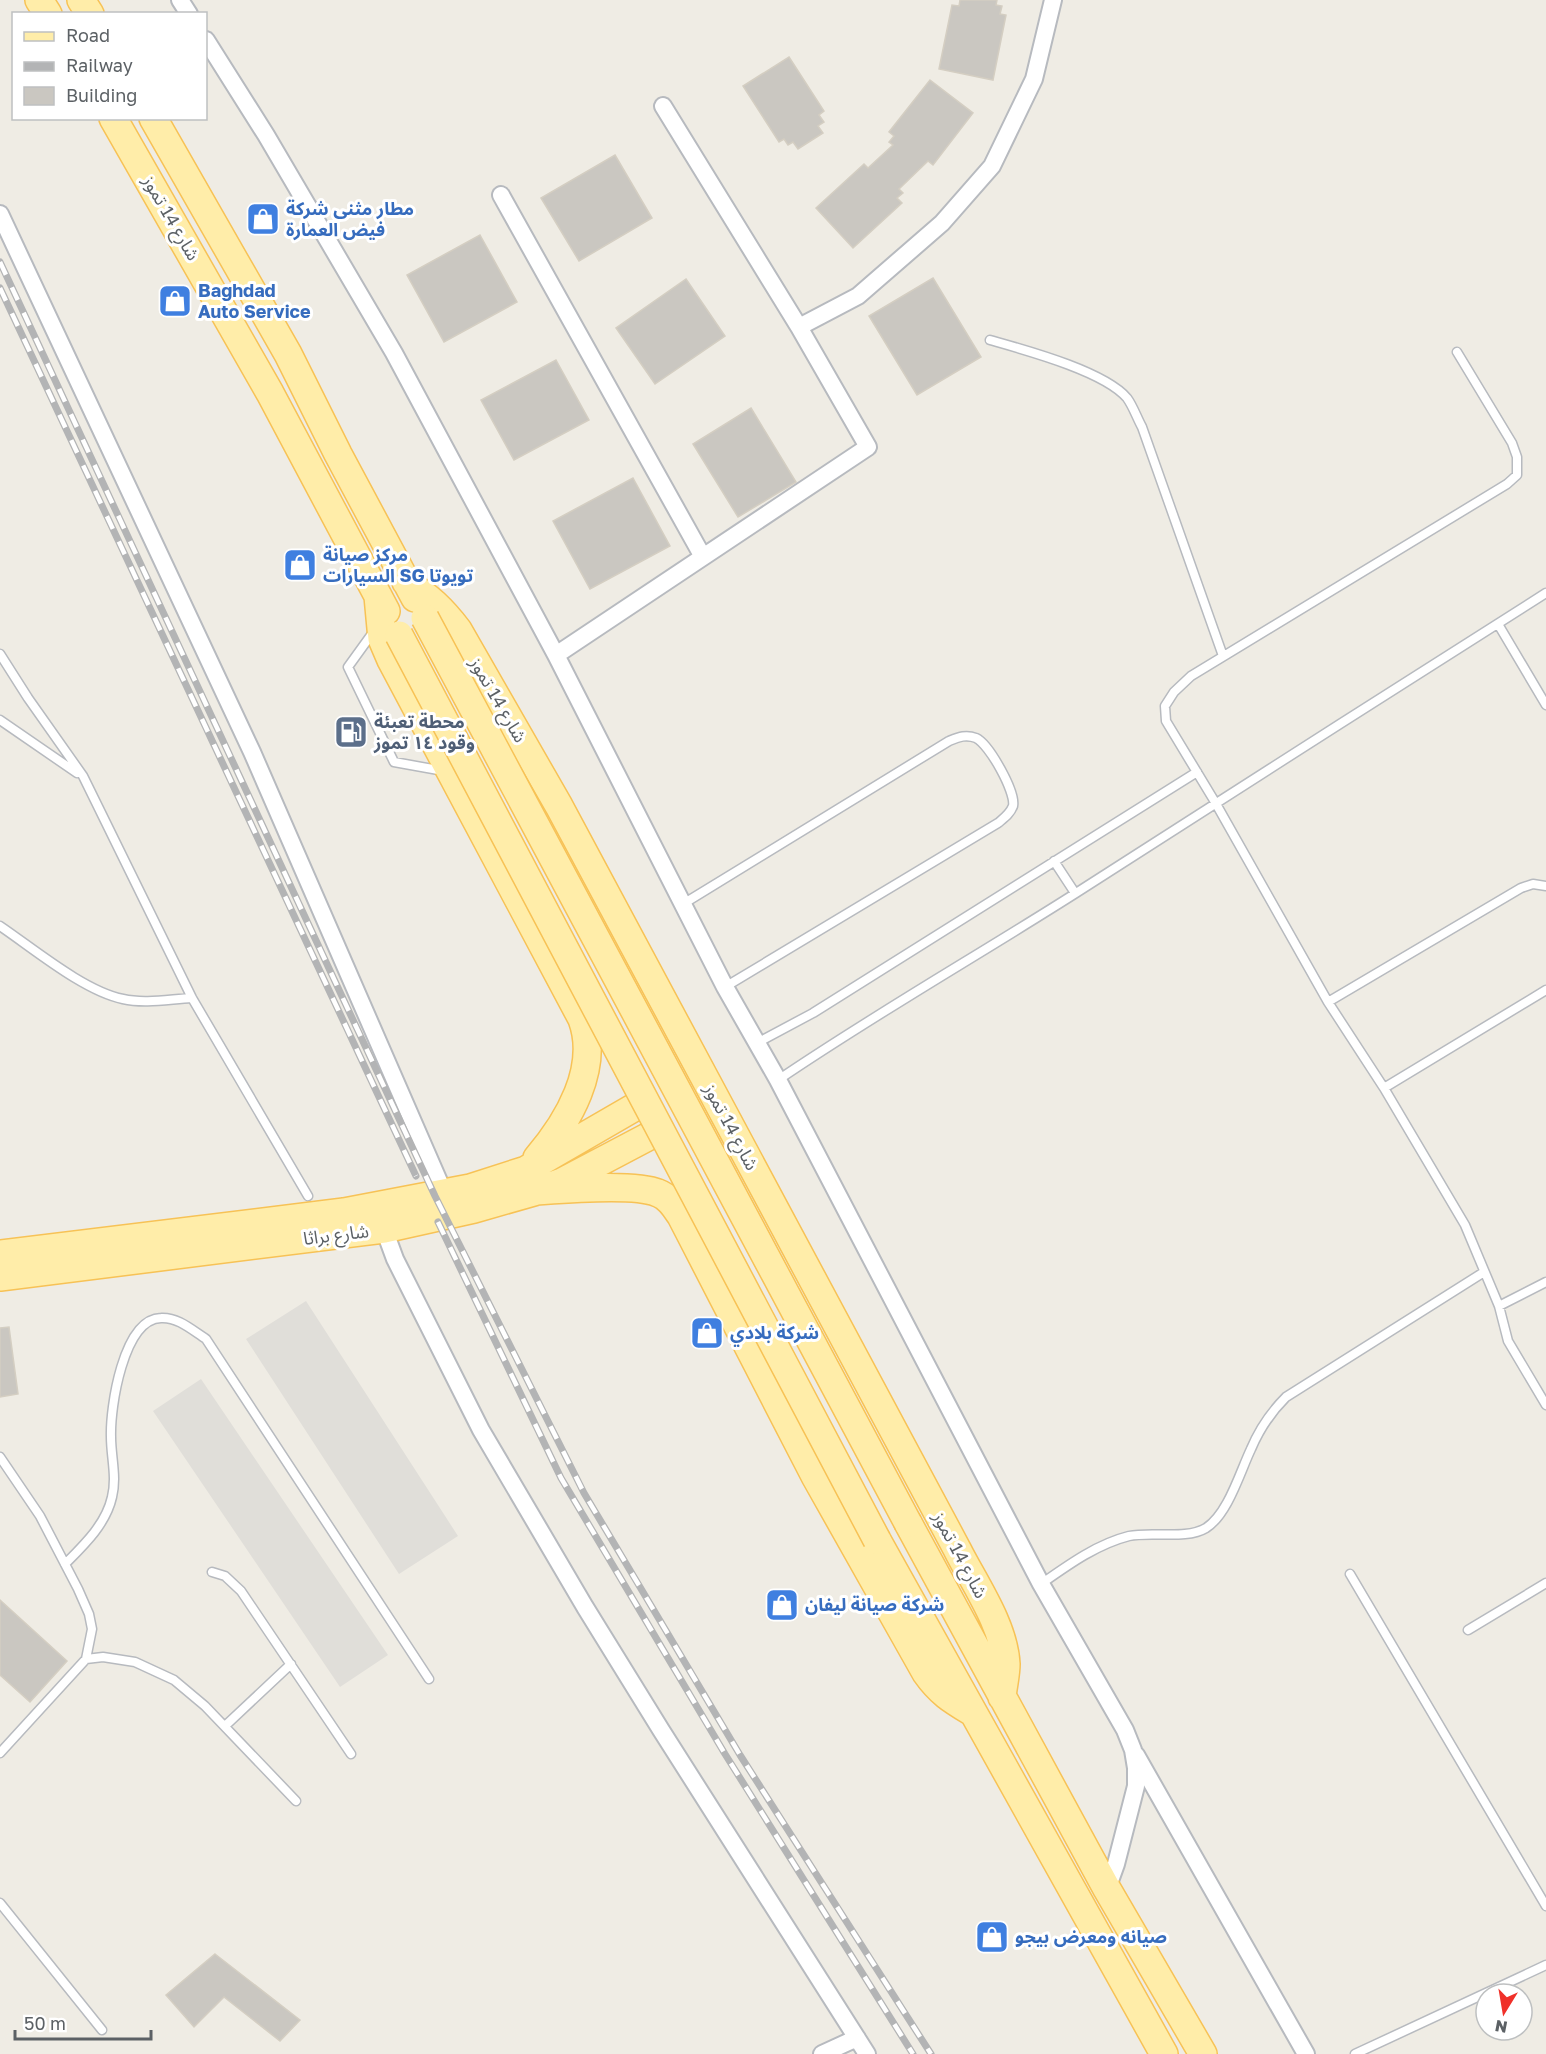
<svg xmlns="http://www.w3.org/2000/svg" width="1546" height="2054" viewBox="0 0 1546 2054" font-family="'Golos Text','Noto Sans Arabic',sans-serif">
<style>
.industrial{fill:#e0ded9}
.building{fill:#cac7c1;stroke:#d4cec2;stroke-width:1.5}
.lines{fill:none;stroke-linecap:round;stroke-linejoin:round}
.lane-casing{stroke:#b7babf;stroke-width:11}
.street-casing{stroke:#b7babf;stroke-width:20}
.primary-casing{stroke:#f7c256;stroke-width:30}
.lane{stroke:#fff;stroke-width:8}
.street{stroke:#fff;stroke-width:16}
.primary{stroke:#ffeda9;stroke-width:27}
.rail-casing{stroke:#b3b4b5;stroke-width:7}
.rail{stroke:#fff;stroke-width:4.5;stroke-dasharray:14;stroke-linecap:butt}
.primary-bridge-casing{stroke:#f7c256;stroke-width:30;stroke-linecap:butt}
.primary-bridge{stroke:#ffeda9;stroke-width:27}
.labels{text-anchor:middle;stroke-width:6;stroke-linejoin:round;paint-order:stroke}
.shop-label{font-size:18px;font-weight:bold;fill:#366cbe;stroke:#fff;text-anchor:start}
.street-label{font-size:18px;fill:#5c6165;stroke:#fff}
.service-label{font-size:18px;font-weight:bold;fill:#4e5e75;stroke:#fff;text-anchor:start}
</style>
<rect width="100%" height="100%" fill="#efece4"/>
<path class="industrial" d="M306,1301l152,235 -59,38 -153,-235z
M201,1379l187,276 -48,32 -187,-276z"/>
<path class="building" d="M960,0h37l-1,5 6,1 -2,8 6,1 -13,65 -54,-11 13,-64 7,1z
M789,57l35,54 -5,4 5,7 -6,4 5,7 -25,16 -5,-7 -5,3 -4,-6 -5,3 -36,-56z
M930,80l43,33 -40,52 -5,-4 -29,28 4,4 -6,5 5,5 -49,45 -37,-40 48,-44 4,4 25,-23 -4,-3 5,-6 -5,-4z
M615,155l37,63 -73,43 -38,-63z
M480,235l37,67 -73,40 -37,-67z
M933,278l48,79 -64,38 -48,-79z
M686,279l39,57 -70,48 -39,-56z
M556,360l33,60 -75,40 -33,-60z
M751,408l45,74 -58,35 -45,-73z
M633,478l37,68 -80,43 -37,-68z
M9,1327l9,67 -18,3v-69z
M0,1600l67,61 -37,41 -30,-27z
M215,1954l85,66 -20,21 -56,-44 -30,30 -28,-32z"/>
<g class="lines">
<g class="lane-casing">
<path id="lane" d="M990,340c35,10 114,31 137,58 6,8 10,20 15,29l81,229
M1457,352l55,91 5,14v18l-10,9 -316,192 -17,16 -9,14 1,15 49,81 113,200 56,86 81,137 34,81 9,35 38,64
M1498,624l48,81
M374,631l-26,36 46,95 50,9
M0,654l28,44 55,78 109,222 116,198
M0,720l77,53
M1054,861l21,32
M683,904l266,-163c10,-4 17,-7 27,-3 13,6 40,54 37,68 -3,8 -9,12 -15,17l-273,164
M0,926c34,23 84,65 123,73 22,5 47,0 69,-1
M1328,1002l193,-114 12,-4 13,2
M757,1043l56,-30 384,-241
M778,1080c97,-66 199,-124 298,-187 156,-100 313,-201 470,-300
M1384,1088l162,-98
M1499,1306l47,-24
M0,1457l40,59 38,73 11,25 3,15 -6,30
M65,1564c19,-19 41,-40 47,-67 5,-20 -1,-40 -1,-60 -1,-29 12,-118 50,-119 17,-1 31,12 45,21l223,340
M212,1572l13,4 16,15 110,163
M1350,1574l196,332
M1041,1584c27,-19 56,-40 88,-48 23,-5 57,4 77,-8 22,-14 34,-56 45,-79 8,-19 20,-37 35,-52l198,-125
M1468,1630l78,-47
M225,1726l66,-62
M0,1753l86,-94 17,-2 32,5 39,18 31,26 91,95
M0,1903l102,127
M1355,2054l191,-89"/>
</g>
<g class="street-casing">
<path id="street" d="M180,0l9,14
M206,40l60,95 128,218 162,302 169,332 53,93 263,504 84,146 8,20 3,18v18l-20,78 -9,25
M501,195l202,362
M0,214l252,538 192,441
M799,327l59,-31 84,-73 50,-57 42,-87 19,-79
M556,655l312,-208 -69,-120 -136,-221
M384,1229l11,30 86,171 104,177 76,123 206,324
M1136,1755l170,299
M822,2054l35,-16"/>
</g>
<g class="primary-casing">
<path id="primary" d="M39,0l9,14
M81,0l9,14
M113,118l157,275 116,218
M153,118l135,236 50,100 77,144
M406,582c23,15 36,27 52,48l101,176 398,743c17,34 47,76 49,115 0,11 -3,22 -4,33
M378,596l4,43 9,21 191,359c18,49 -14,103 -45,139
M537,1191c28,-2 98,-8 121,2 11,4 17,14 23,23l134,260 111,197c14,20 26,27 46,39
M0,1254l344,-42 126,-24 56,-18 114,-66
M0,1277l384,-48 90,-20 63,-18 25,-9 93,-49
M908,1523l199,366 96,165
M877,1540l287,514"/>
</g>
<use href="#lane" class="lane"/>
<use href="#street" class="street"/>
<use href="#primary" class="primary"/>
<g class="rail-casing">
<path id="rail" d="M0,262l435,934 149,297 156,262 191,299
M0,288l416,888
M438,1222l123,256 164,276 188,300"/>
</g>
<use href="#rail" class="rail"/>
<g class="primary-bridge-casing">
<path id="primary-bridge" d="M425,618l483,905
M399,635l478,905"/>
</g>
<use href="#primary-bridge" class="primary-bridge"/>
</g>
<defs>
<g id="shop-square" transform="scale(1.725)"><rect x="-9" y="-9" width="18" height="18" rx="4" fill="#3f7fe0" stroke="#fff"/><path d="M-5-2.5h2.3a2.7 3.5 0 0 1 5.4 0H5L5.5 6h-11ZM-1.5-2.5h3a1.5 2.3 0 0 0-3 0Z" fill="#fff"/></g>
<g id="fuel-square" transform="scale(1.725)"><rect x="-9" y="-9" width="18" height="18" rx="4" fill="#5c6f8a" stroke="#fff"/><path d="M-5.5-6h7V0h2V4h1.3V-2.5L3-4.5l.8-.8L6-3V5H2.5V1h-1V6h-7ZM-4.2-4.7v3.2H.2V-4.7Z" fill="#fff"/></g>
</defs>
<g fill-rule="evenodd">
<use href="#shop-square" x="263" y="219"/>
<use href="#shop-square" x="175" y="301"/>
<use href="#shop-square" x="300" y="565"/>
<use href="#fuel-square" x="351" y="732"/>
<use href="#shop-square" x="707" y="1333"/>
<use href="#shop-square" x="782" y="1605"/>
<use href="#shop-square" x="992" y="1937"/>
</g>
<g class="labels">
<g class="shop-label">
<text x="286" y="215">مطار مثنى شركة<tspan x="286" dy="21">فيض العمارة</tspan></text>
<text x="198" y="297">Baghdad<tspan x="198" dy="21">Auto Service</tspan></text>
<text x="323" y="561">مركز صيانة<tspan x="323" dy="21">السيارات SG تويوتا</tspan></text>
<text x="730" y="1339">شركة بلادي</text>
<text x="805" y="1611">شركة صيانة ليفان</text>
<text x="1015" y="1943">صيانه ومعرض بيجو</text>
</g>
<g class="street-label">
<text transform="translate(171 218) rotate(60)" y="6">شارع 14 تموز</text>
<text transform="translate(498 700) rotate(60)" y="6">شارع 14 تموز</text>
<text transform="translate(731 1127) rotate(62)" y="6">شارع 14 تموز</text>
<text transform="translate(336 1235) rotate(-7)" y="6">شارع براثا</text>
<text transform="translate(960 1555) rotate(62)" y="6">شارع 14 تموز</text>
</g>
<g class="service-label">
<text x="374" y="728">محطة تعبئة<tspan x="374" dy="21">وقود ١٤ تموز</tspan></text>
</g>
</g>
<rect x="12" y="12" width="195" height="108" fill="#ffffff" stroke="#bec0c1" stroke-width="1.5"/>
<rect x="24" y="32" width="30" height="9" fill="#ffeda9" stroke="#bec0c1" stroke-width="1.5"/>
<text x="66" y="42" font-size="18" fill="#5c6165">Road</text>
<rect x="24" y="62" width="30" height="9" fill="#b3b4b5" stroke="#bec0c1" stroke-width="1.5"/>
<text x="66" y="72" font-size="18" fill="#5c6165">Railway</text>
<rect x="24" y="87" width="30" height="18" fill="#cac7c1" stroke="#bec0c1" stroke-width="1.5"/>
<text x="66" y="102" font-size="18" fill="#5c6165">Building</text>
<g transform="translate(1504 2012) rotate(191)"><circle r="28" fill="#ffffff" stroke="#bec0c1" stroke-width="1.5"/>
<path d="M0-4.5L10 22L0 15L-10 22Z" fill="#f03029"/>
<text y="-9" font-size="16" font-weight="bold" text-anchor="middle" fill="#5c6165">N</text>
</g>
<path d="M15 2030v9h136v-9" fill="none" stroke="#5c6165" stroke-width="3"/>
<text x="24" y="2030" font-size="18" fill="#5c6165" stroke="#ffffff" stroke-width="4.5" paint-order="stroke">50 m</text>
</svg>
